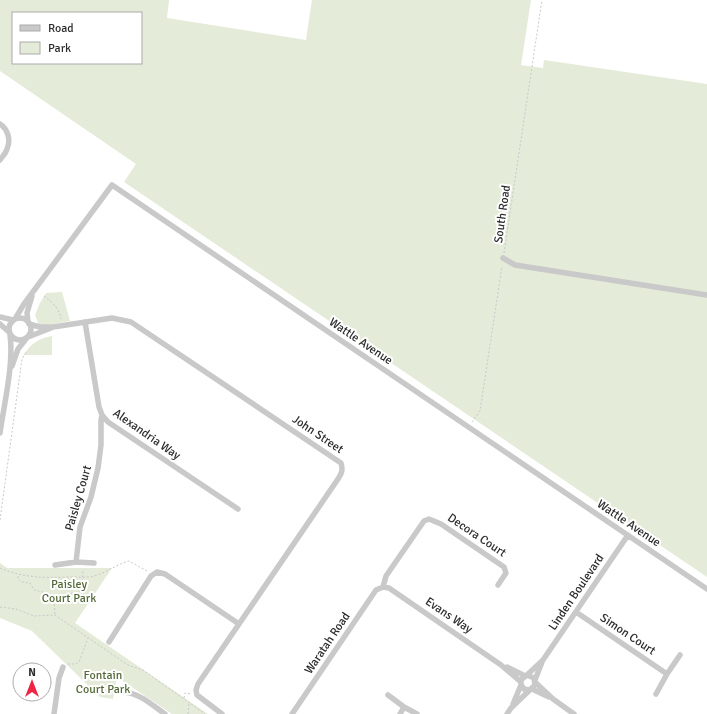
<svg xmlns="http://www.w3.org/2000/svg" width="707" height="714" viewBox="0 0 707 714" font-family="Signika,sans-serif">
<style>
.green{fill:#e4ebd8;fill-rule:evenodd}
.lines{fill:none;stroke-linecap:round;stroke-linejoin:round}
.path{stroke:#c9c9c9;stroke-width:1;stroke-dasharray:2 2;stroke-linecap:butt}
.street{stroke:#c9c9c9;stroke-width:5.5}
.labels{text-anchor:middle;stroke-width:4;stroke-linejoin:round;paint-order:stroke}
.street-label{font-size:12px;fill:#2c2c2c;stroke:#fff}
.park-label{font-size:12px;fill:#536938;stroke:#fff}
</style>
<rect width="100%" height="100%" fill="#fff"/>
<path class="green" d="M0,0h169l-2,18 139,22 6,-40h219l-10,65 22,3 1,-8 163,24v493l-583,-395 12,-18 -136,-93zM13,13h128v50h-128z
M62,292l8,29 -23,4h-8l-4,-10 5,-12 6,-10z
M52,336v19h-28c6,-11 15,-17 28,-19z
M0,563l7,5h105l-37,55 133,91h-36l-55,-37 -4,22 -13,-2 -68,-66 -32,-13z"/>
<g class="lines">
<path class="path" d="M504,253l38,-253
M44,296c9,7 15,12 17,23
M472,422l8,-11 22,-145
M0,520l22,-161 4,-7 -1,-1
M0,568c24,10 44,10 70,9 8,0 17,1 24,-1 12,-3 23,-12 35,-15l18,10
M18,576v3l3,3 9,1 4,7 9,2 6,6 5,3
M0,607l16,2 18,7 21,-1 73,50 15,5 62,44
M55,614l-1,-13 4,-1 8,-6 13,-2 3,-4 1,-19
M68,664h7l4,-2 9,-24
M184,698l1,-5 6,1
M188,714l1,-11"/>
<path class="street" d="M0,124c8,5 11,16 7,25 -1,4 -5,8 -7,11
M503,258l12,7 192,30
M0,317l13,3
M9 329a11 11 0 1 1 22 0a11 11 0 1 1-22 0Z
M15,319l9,-15 88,-119 595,404
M28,322l-1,-9 5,-17
M85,322l14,85 3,8 6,7 130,87
M0,324l9,8
M29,324l11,3h13l59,-9 19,4 210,141c2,7 1,10 -3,16l-140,205 -2,6 1,5 25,19
M28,337l23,-9
M12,366l6,-17 8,-10
M0,433c4,-29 14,-69 10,-98
M76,562l4,-35 11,-30 7,-29 3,-23v-25l1,-5
M55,565l21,-3 18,1
M383,587l3,-11 38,-55 5,-2 12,5 63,43 2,6 -8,12
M383,587l6,1 112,77 20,17
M576,612l91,62
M109,642l42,-66 6,-4 8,2 74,50
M507,667l18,9
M527,675l16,-15 85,-125
M535,680l7,-18
M536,683l17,16 21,15
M532,689l17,8
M123,692c17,1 29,13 42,22
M656,694l11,-20 13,-19
M388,695l16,12 13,7
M513,704l8,-19
M54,714l5,-36 4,-11
M292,714l84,-124 7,-3
M400,714l4,-7
M507,714l4,-6 24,-23 -1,-7 -7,-3 -6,5v5l3,4 5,1"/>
</g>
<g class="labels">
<g class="street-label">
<text transform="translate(502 214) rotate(-82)" y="4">South Road</text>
<text transform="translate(361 341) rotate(34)" y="4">Wattle Avenue</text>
<text transform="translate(147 434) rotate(35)" y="4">Alexandria Way</text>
<text transform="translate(318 434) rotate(34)" y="4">John Street</text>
<text transform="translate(78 498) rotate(-74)" y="4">Paisley Court</text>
<text transform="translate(629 523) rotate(34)" y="4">Wattle Avenue</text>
<text transform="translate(477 535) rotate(34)" y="4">Decora Court</text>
<text transform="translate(576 592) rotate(-56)" y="4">Linden Boulevard</text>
<text transform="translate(449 615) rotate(34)" y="4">Evans Way</text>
<text transform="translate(628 634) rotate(34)" y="4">Simon Court</text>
<text transform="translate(327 643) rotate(-56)" y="4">Waratah Road</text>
</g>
<g class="park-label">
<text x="69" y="588">Paisley<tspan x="69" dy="14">Court Park</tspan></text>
<text x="103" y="679">Fontain<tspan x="103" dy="14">Court Park</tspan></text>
</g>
</g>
<rect x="12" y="12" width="130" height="52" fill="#ffffff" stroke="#ababab"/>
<rect x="20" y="25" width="20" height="6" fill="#c9c9c9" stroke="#ababab"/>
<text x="48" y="32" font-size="12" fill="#2c2c2c">Road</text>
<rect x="20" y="42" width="20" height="12" fill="#e4ebd8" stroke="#ababab"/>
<text x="48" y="52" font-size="12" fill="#2c2c2c">Park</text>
<g transform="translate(32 682)"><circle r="19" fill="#ffffff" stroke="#ababab"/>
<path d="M0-3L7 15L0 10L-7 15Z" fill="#ed2444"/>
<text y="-6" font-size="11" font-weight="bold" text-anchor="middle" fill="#2c2c2c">N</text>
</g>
</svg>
